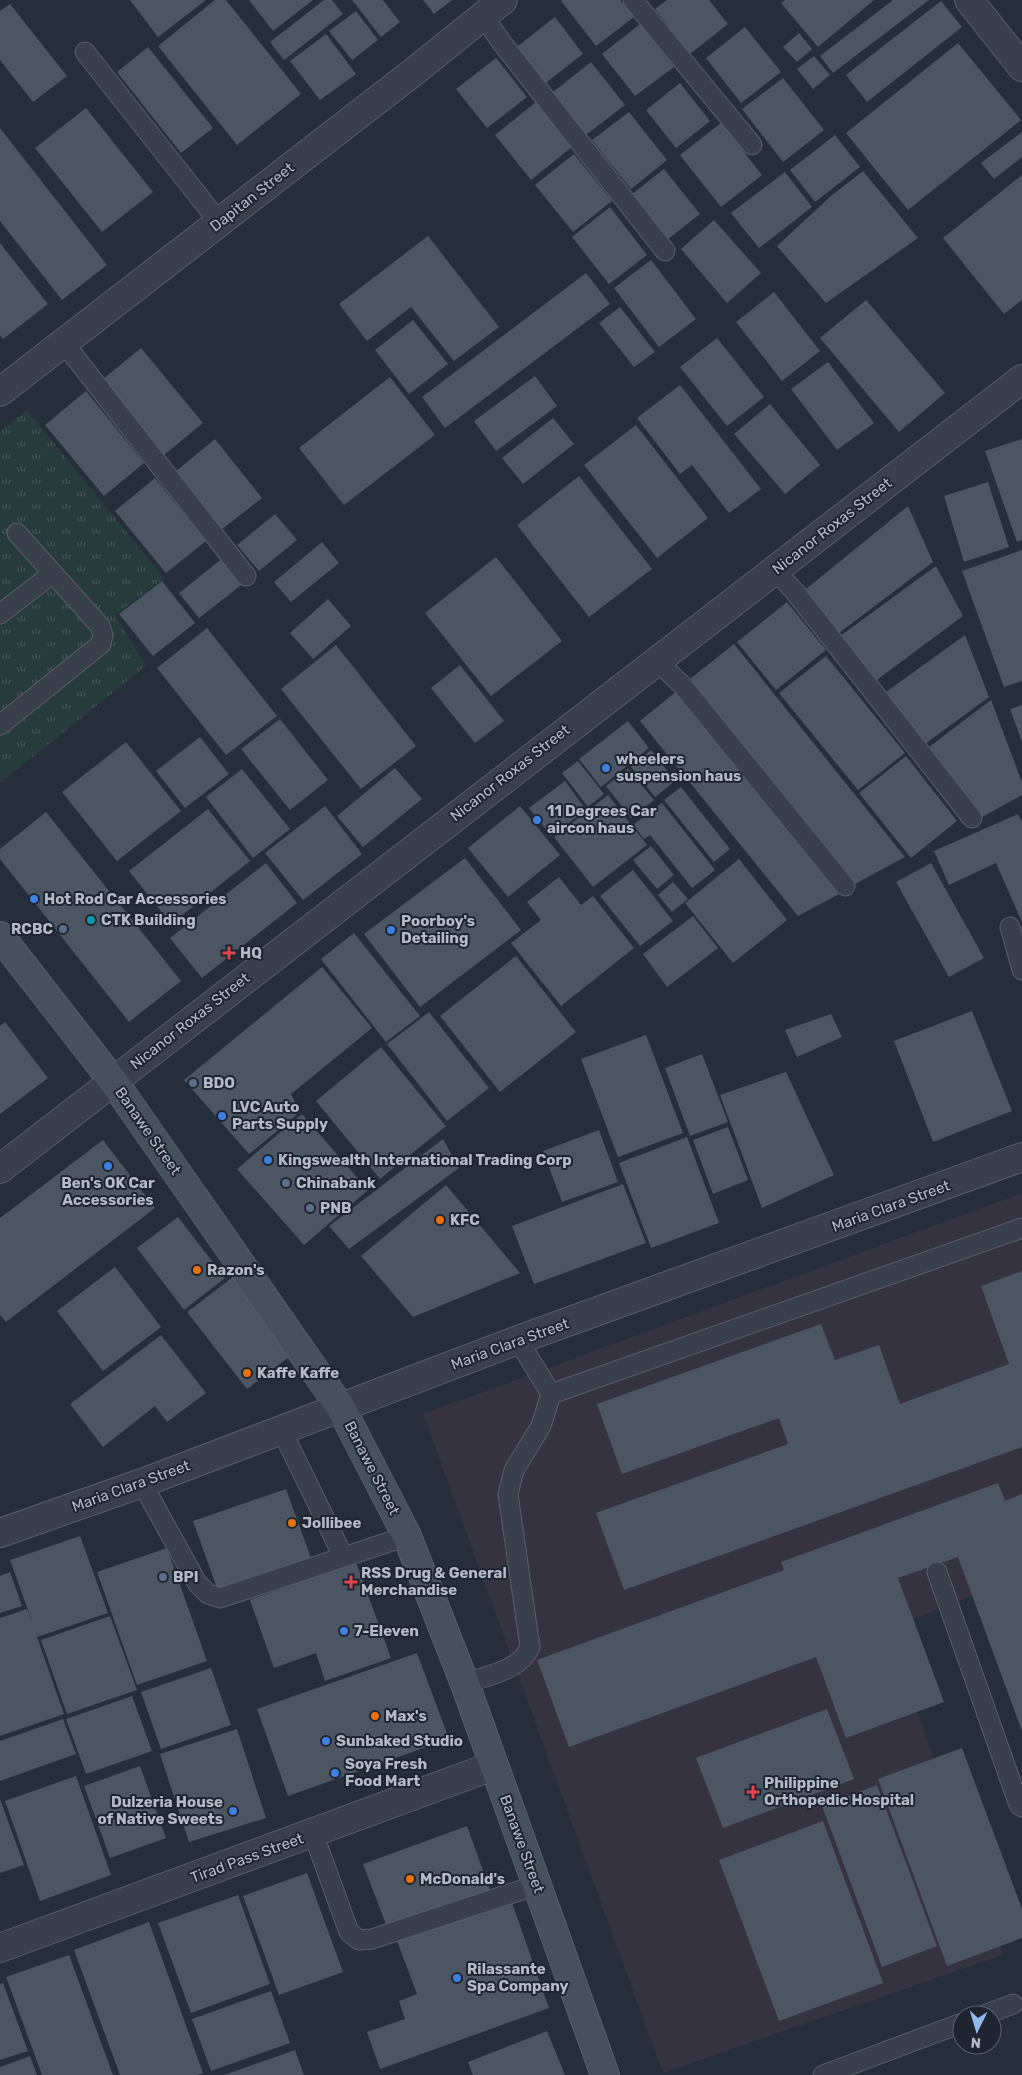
<svg xmlns="http://www.w3.org/2000/svg" width="1022" height="2075" viewBox="0 0 1022 2075" font-family="Rubik,sans-serif">
<style>
.medical{fill:#35333f}
.grass{fill:url(#grass-tufts)}
.building{fill:#4c5663}
.lines{fill:none;stroke-linecap:round;stroke-linejoin:round}
.service-casing{stroke:#575e69;stroke-width:21}
.minor-casing{stroke:#575e69;stroke-width:30}
.tertiary-casing{stroke:#575e69;stroke-width:30}
.secondary-casing{stroke:#575e69;stroke-width:30}
.service{stroke:#39404b;stroke-width:19}
.minor{stroke:#39404b;stroke-width:28}
.tertiary{stroke:#39404b;stroke-width:28}
.secondary{stroke:#47505d;stroke-width:28}
.shop-dot{fill:#3f7fe0;stroke:#1e2530;stroke-width:2}
.culture-dot{fill:#0f9aa8;stroke:#1e2530;stroke-width:2}
.service-dot{fill:#5c6f8a;stroke:#1e2530;stroke-width:2}
.health-dot{fill:#e0444e;stroke:#1e2530;stroke-width:2}
.food-dot{fill:#e8710a;stroke:#1e2530;stroke-width:2}
.labels{text-anchor:middle;stroke-width:4;stroke-linejoin:round;paint-order:stroke}
.street-label{font-size:15px;fill:#b4bbc6;stroke:#1e2530}
.poi-label{font-size:15px;font-weight:bold;fill:#b4bbc6;stroke:#1e2530;text-anchor:start}
</style>
<defs>
<pattern id="grass-tufts" width="24" height="20" patternUnits="userSpaceOnUse" patternTransform="scale(1.25)"><rect width="24" height="20" fill="#283b3c"/><path d="M3 7l-1-3M5 7V3M7 7l1-3M15 17l-1-3M17 17v-4M19 17l1-3" fill="none" stroke="#455557"/></pattern>
</defs>
<rect width="100%" height="100%" fill="#252e3a"/>
<path class="medical" d="M1022,1193v383l-134,53 115,326 -340,118 -240,-659z"/>
<path class="grass" d="M27,410l137,168 -49,37 31,51 -146,117v-352z"/>
<path class="building" d="M130,0h76l-48,37z
M215,0h11l75,94 -64,51 -79,-99z
M249,0h64l-40,31z
M324,0h8l11,14 -59,46 -14,-18z
M352,0h31l17,22 -19,15z
M423,0h29l-18,14z
M562,0h58l14,17 -38,29 -35,-45z
M667,0h42l19,24 -38,30 -35,-45z
M785,0h89l-56,47 -37,-44z
M893,0h36l-96,73 -13,-17z
M941,1l21,26 -95,75 -21,-27z
M10,4l57,72 -34,26 -33,-42v-49z
M356,11l22,29 -26,20 -23,-29z
M555,17l28,37 -40,31 -29,-36z
M640,24l34,43 -39,29 -33,-42z
M745,27l36,45 -40,31 -35,-45z
M799,33l13,16 -15,13 -14,-15z
M326,34l30,40 -36,26 -30,-39z
M958,43l63,77 -113,90 -62,-77z
M148,47l65,81 -32,25 -64,-81z
M814,56l16,19 -17,14 -16,-20z
M496,58l31,39 -40,31 -31,-39z
M591,62l34,43 -39,30 -33,-43z
M783,78l41,52 -41,32 -41,-53z
M680,83l30,38 -34,27 -30,-38z
M536,102l36,45 -41,33 -36,-45z
M86,108l67,84 -51,40 -67,-84z
M629,112l38,48 -36,29 -39,-49z
M721,123l41,52 -41,32 -41,-52z
M0,128l107,137 -45,35 -62,-79z
M1022,132v25l-28,22 -13,-16z
M835,135l25,32 -45,35 -25,-32z
M574,154l38,47 -39,31 -38,-47z
M664,169l36,45 -37,29 -36,-45z
M863,171l55,67 -92,65 -49,-57 54,-50z
M785,172l27,35 -53,41 -28,-35z
M1022,175v125l-18,14 -61,-76z
M610,207l37,48 -38,29 -37,-47z
M714,220l47,53 -34,30 -46,-54z
M428,236l71,91 -45,34 -43,-54 -44,34 -28,-37z
M0,243l48,61 -45,35 -3,-4z
M651,260l45,59 -37,28 -45,-59z
M586,273l24,31 -165,124 -23,-31z
M774,292l46,59 -38,30 -46,-59z
M866,300l79,93 -46,39 -79,-94z
M620,307l35,45 -21,15 -35,-44z
M413,320l35,44 -39,30 -34,-44z
M717,338l47,59 -37,29 -47,-59z
M141,348l62,75 -39,32 -62,-75z
M828,362l46,61 -37,27 -46,-61z
M535,376l22,30 -61,45 -22,-30z
M390,377l45,58 -91,70 -45,-57z
M680,385l81,104 -32,24 -37,-48 -12,9 -43,-56z
M86,391l58,72 -40,33 -59,-71z
M770,404l50,61 -35,29 -51,-60z
M553,418l21,26 -51,40 -21,-26z
M636,425l72,93 -51,40 -73,-93z
M215,439l47,59 -41,32 -46,-58z
M1022,439v101l-5,2 -32,-91z
M579,476l73,93 -63,48 -72,-92z
M155,478l51,63 -40,32 -51,-62z
M988,482l21,65 -45,15 -20,-66z
M908,506l25,56 -94,71 -33,-44z
M275,514l22,26 -38,31 -22,-26z
M322,542l17,21 -48,39 -17,-20z
M1022,550v131l-18,6 -42,-116z
M224,557l20,26 -45,35 -20,-25z
M496,557l66,84 -71,55 -66,-83z
M936,566l27,50 -89,66 -34,-46z
M162,581l33,42 -42,33 -34,-42z
M328,599l23,27 -38,33 -23,-26z
M787,602l39,48 -50,40 -39,-48z
M207,628l70,88 -51,39 -69,-87z
M965,635l24,62 -64,47 -39,-52z
M734,644l171,213 -50,27 -170,-201z
M336,645l80,101 -55,43 -80,-100z
M826,656l79,97 -47,37 -79,-97z
M460,665l44,56 -29,22 -44,-55z
M678,690l163,203 -43,23 -158,-195z
M991,700l31,82v13l-40,22 -53,-70z
M1022,705v37l-12,-33z
M280,719l48,61 -38,30 -49,-61z
M628,721l21,27 -48,39 -22,-28z
M200,737l29,37 -44,34 -29,-37z
M126,742l55,69 -64,50 -55,-69z
M651,750l24,31 -20,16 -24,-30z
M906,756l51,65 -46,37 -52,-65z
M578,761l26,33 -16,13 -26,-34z
M395,768l27,31 -59,48 -26,-31z
M242,769l48,60 -37,29 -47,-61z
M628,769l26,31 -23,18 -25,-32z
M565,781l21,29 -35,26 -22,-28z
M681,787l49,62 -16,13 -50,-62z
M608,795l39,50 -54,42 -39,-50z
M662,803l53,67 -23,18 -42,-53 -6,4 -11,-14z
M325,806l37,48 -59,46 -38,-47z
M520,806l40,49 -52,42 -40,-49z
M208,809l42,52 -79,63 -42,-53z
M46,812l135,169 -52,41 -129,-163v-10z
M1018,814l4,8v100l-26,-59 -47,22 -15,-34z
M651,846l23,29 -17,14 -24,-29z
M465,858l56,72 -101,77 -56,-73z
M739,859l48,61 -54,43 -48,-60z
M266,863l31,40 -95,75 -32,-40z
M931,863l53,95 -35,19 -53,-95z
M633,870l40,51 -33,25 -40,-50z
M559,877l22,28 12,-9 41,52 -73,58 -50,-63 30,-23 -14,-18z
M673,882l15,17 -16,13 -14,-17z
M693,916l25,32 -51,39 -24,-33z
M354,933l66,83 -34,26 -65,-83z
M516,956l60,76 -76,60 -60,-76z
M322,967l50,61 -81,66 9,18 -51,42 -65,-74z
M972,1011l40,100 -79,31 -39,-101z
M429,1012l60,76 -42,33 -60,-77z
M831,1014l11,23 -45,20 -12,-27z
M5,1022l43,56 -48,36v-88z
M646,1035l37,98 -65,24 -37,-98z
M381,1047l65,79 -66,53 -64,-78z
M702,1054l26,68 -38,14 -25,-68z
M786,1072l48,103 -72,33 -42,-113z
M302,1114l66,76 -64,55 -67,-76z
M728,1127l20,53 -35,14 -20,-54z
M599,1130l19,52 -56,20 -19,-51z
M687,1137l32,86 -68,25 -32,-85z
M443,1139l16,29 -110,81 -20,-23z
M103,1140l52,68 -149,114 -6,-7v-97z
M623,1184l23,59 -112,41 -22,-58z
M446,1185l74,88 -107,44 -52,-61z
M178,1217l47,61 -41,32 -47,-62z
M115,1267l46,60 -58,44 -46,-60z
M1022,1271v176l-398,143 -28,-77 192,-69 -9,-26 -157,56 -25,-70 224,-80 14,36 44,-15 21,59 109,-40 -28,-78z
M233,1277l60,77 -46,35 -60,-77z
M161,1335l45,58 -39,29 -12,-16 -52,41 -33,-43z
M998,1483l7,18 17,-7v237l-64,-174 -60,21 46,124 -98,36 -30,-81 -247,90 -32,-87 247,-90 -3,-8z
M286,1489l25,69 -93,33 -25,-70z
M80,1536l28,77 -71,24 27,77 -64,22v-118l27,-9 5,12 -22,-61z
M167,1548l40,113 -70,24 -40,-113z
M356,1562l35,96 -66,23 -9,-28 -42,15 -24,-68z
M10,1572l12,34 -22,7v-37z
M110,1616l27,74 -70,24 -26,-74z
M417,1653l32,86 -161,57 -31,-87z
M211,1668l20,57 -70,24 -20,-57z
M132,1696l20,55 -66,23 -20,-55z
M827,1709l27,70 -131,49 -27,-70z
M63,1719l13,35 -76,27v-40z
M237,1729l29,89 -77,24 -29,-88z
M962,1748l60,161v29l-75,28 -69,-187z
M140,1766l26,72 -56,20 -26,-72z
M76,1776l35,99 -71,26 -35,-100z
M877,1785l60,161 -55,21 -60,-161z
M0,1799l24,66 -24,8z
M823,1821l60,162 -104,38 -60,-161z
M467,1826l23,64 -103,37 -24,-63z
M307,1873l36,99 -64,23 -36,-99z
M238,1895l32,89 -79,29 -33,-90z
M511,1900l38,108 -169,61 -13,-37 38,-13 -6,-18 18,-7 -20,-53z
M149,1922l54,151 -6,2h-77l-46,-125z
M69,1955l44,120h-71l-36,-98z
M3,1983l25,68 -28,9v-76z
M271,1991l19,52 -79,28 -19,-52z
M547,2031l18,44h-92l-5,-13z
M295,2050l9,25h-80z
M30,2056l7,19h-37v-8z"/>
<g class="lines">
<g class="service-casing">
<path id="service" d="M633,0l119,145
M483,16l19,27 163,208
M85,52l134,170
M64,343l182,233
M775,570l20,22 177,226
M0,614l52,-40
M656,660l26,25 163,201
M0,725l101,-81 2,-9 -3,-9 -83,-93
M1010,927l12,43
M551,1394l471,-166
M282,1431l61,125
M142,1483l55,100 11,11 12,4 187,-62
M937,1572l82,233 3,2
M465,1684c22,-9 55,-13 65,-37l-22,-153 6,-24 27,-44 10,-32 -33,-54
M313,1833l36,99 10,8 13,-1 165,-54
M984,2015l29,-11
M823,2075l139,-52"/>
</g>
<g class="minor-casing">
<path id="minor" d="M0,1948l493,-182"/>
</g>
<g class="tertiary-casing">
<path id="tertiary" d="M969,0l53,67
M0,392l416,-322 87,-70
M0,1169l1022,-790
M0,1533l142,-50 376,-143 504,-183"/>
</g>
<g class="secondary-casing">
<path id="secondary" d="M0,936l113,145 228,327 66,128 58,148 140,391"/>
</g>
<use href="#service" class="service"/>
<use href="#minor" class="minor"/>
<use href="#tertiary" class="tertiary"/>
<use href="#secondary" class="secondary"/>
</g>
<g class="shop-dot">
<circle cx="606" cy="768" r="5"/>
<circle cx="537" cy="820" r="5"/>
<circle cx="34" cy="899" r="5"/>
<circle cx="391" cy="930" r="5"/>
<circle cx="222" cy="1116" r="5"/>
<circle cx="268" cy="1160" r="5"/>
<circle cx="108" cy="1166" r="5"/>
<circle cx="344" cy="1631" r="5"/>
<circle cx="326" cy="1741" r="5"/>
<circle cx="335" cy="1773" r="5"/>
<circle cx="233" cy="1811" r="5"/>
<circle cx="457" cy="1978" r="5"/>
</g>
<circle class="culture-dot" cx="91" cy="920" r="5"/>
<g class="service-dot">
<circle cx="63" cy="929" r="5"/>
<circle cx="193" cy="1083" r="5"/>
<circle cx="286" cy="1183" r="5"/>
<circle cx="310" cy="1208" r="5"/>
<circle cx="163" cy="1577" r="5"/>
</g>
<g class="health-dot">
<path d="M226.5 945.5h5v5h5v5h-5v5h-5v-5h-5v-5h5z"/>
<path d="M348.5 1574.5h5v5h5v5h-5v5h-5v-5h-5v-5h5z"/>
<path d="M750.5 1784.5h5v5h5v5h-5v5h-5v-5h-5v-5h5z"/>
</g>
<g class="food-dot">
<circle cx="440" cy="1220" r="5"/>
<circle cx="197" cy="1270" r="5"/>
<circle cx="247" cy="1373" r="5"/>
<circle cx="292" cy="1523" r="5"/>
<circle cx="375" cy="1716" r="5"/>
<circle cx="410" cy="1879" r="5"/>
</g>
<g class="labels">
<g class="street-label">
<text transform="translate(252 197) rotate(-38)" y="5">Dapitan Street</text>
<text transform="translate(832 526) rotate(-38)" y="5">Nicanor Roxas Street</text>
<text transform="translate(510 773) rotate(-38)" y="5">Nicanor Roxas Street</text>
<text transform="translate(190 1021) rotate(-38)" y="5">Nicanor Roxas Street</text>
<text transform="translate(148 1131) rotate(55)" y="5">Banawe Street</text>
<text transform="translate(891 1206) rotate(-20)" y="5">Maria Clara Street</text>
<text transform="translate(510 1344) rotate(-20)" y="5">Maria Clara Street</text>
<text transform="translate(372 1468) rotate(63)" y="5">Banawe Street</text>
<text transform="translate(131 1486) rotate(-20)" y="5">Maria Clara Street</text>
<text transform="translate(522 1844) rotate(70)" y="5">Banawe Street</text>
<text transform="translate(247 1858) rotate(-20)" y="5">Tirad Pass Street</text>
</g>
<g class="poi-label">
<text x="616" y="764">wheelers<tspan x="616" dy="17">suspension haus</tspan></text>
<text x="547" y="816">11 Degrees Car<tspan x="547" dy="17">aircon haus</tspan></text>
<text x="44" y="904">Hot Rod Car Accessories</text>
<text x="101" y="925">CTK Building</text>
<text x="401" y="926">Poorboy's<tspan x="401" dy="17">Detailing</tspan></text>
<text x="53" y="934" text-anchor="end">RCBC</text>
<text x="240" y="958">HQ</text>
<text x="203" y="1088">BDO</text>
<text x="232" y="1112">LVC Auto<tspan x="232" dy="17">Parts Supply</tspan></text>
<text x="278" y="1165">Kingswealth International Trading Corp</text>
<text x="108" y="1188" text-anchor="middle">Ben's OK Car<tspan x="108" dy="17">Accessories</tspan></text>
<text x="296" y="1188">Chinabank</text>
<text x="320" y="1213">PNB</text>
<text x="450" y="1225">KFC</text>
<text x="207" y="1275">Razon's</text>
<text x="257" y="1378">Kaffe Kaffe</text>
<text x="302" y="1528">Jollibee</text>
<text x="361" y="1578">RSS Drug &amp; General<tspan x="361" dy="17">Merchandise</tspan></text>
<text x="173" y="1582">BPI</text>
<text x="354" y="1636">7-Eleven</text>
<text x="385" y="1721">Max's</text>
<text x="336" y="1746">Sunbaked Studio</text>
<text x="345" y="1769">Soya Fresh<tspan x="345" dy="17">Food Mart</tspan></text>
<text x="764" y="1788">Philippine<tspan x="764" dy="17">Orthopedic Hospital</tspan></text>
<text x="223" y="1807" text-anchor="end">Dulzeria House<tspan x="223" dy="17">of Native Sweets</tspan></text>
<text x="420" y="1884">McDonald's</text>
<text x="467" y="1974">Rilassante<tspan x="467" dy="17">Spa Company</tspan></text>
</g>
</g>
<g transform="translate(977 2030) rotate(185)"><circle r="24" fill="#1e2530" stroke="#5a616c"/>
<path d="M0-4L9 19L0 12L-9 19Z" fill="#92b6ee"/>
<text y="-8" font-size="14" font-weight="bold" text-anchor="middle" fill="#b4bbc6">N</text>
</g>
</svg>
